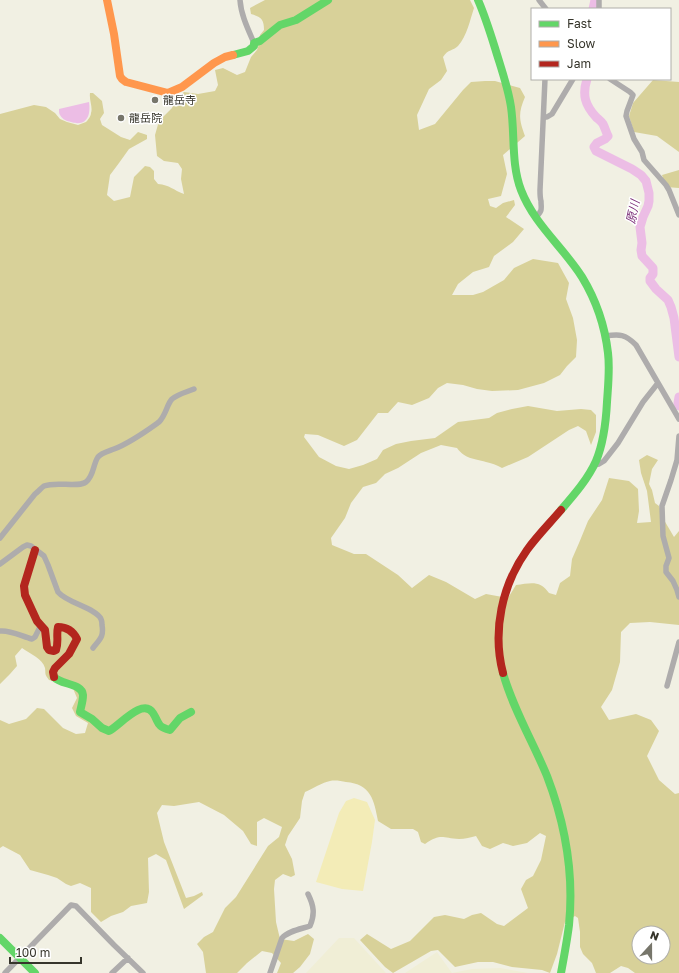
<svg xmlns="http://www.w3.org/2000/svg" width="679" height="973" viewBox="0 0 679 973" font-family="'Golos Text','Noto Sans JP',sans-serif">
<style>
.built{fill:#f0eed6}
.green{fill:#f3ecb7}
.forest{fill:#d8d199;fill-rule:evenodd}
.water{fill:#ecbde5}
.lines{fill:none;stroke-linecap:round;stroke-linejoin:round}
.river{stroke:#ecbde5;stroke-width:9}
.street{stroke:#aeacac;stroke-width:5.5}
.fast{stroke:#63d668;stroke-width:8}
.slow{stroke:#ff974d;stroke-width:8}
.jam{stroke:#b3261e;stroke-width:8}
.poi-dot{fill:#77766b;stroke:#fff;stroke-width:1.5}
.labels{text-anchor:middle;stroke-width:3;stroke-linejoin:round;paint-order:stroke}
.poi-label{font-size:11px;fill:#36352b;stroke:#fff;text-anchor:start}
.water-label{font-size:12px;font-style:italic;fill:#7a2d78;stroke:#fff}
</style>
<rect width="100%" height="100%" fill="#f1f0e3"/>
<path class="built" d="M339,938h15l32,35h-80z
M437,952l15,21 20,-4 28,-1 28,5h-123z"/>
<path class="green" d="M354,798l13,4 8,18 -3,22 -9,49 -21,-2 -26,-7 23,-69 7,-12z"/>
<path class="forest" d="M265,0h205l4,8c-4,12 -7,28 -16,38 -5,5 -10,3 -15,11l4,14 -6,9 -12,9 -12,26 2,15 16,-6 28,-34 8,-8 14,-1h10l25,7 5,9c-7,16 -6,23 0,39l-22,19 4,19 -6,22 -13,3 2,7 6,2 7,-5 11,-3 1,5 -9,12 18,12 -11,13 -19,14 -5,11 -16,5 -15,12 -6,11h21l10,-3 21,-12 10,-12 19,-9 25,4 11,20 -3,16 7,19 4,22 -1,17 -9,9 -7,9 -16,8 -26,7 -26,1 -15,-2 -14,-4 -16,-2 -9,5 -9,10 -17,7 -14,-3 -10,11h-10l-21,27 -13,6 -26,-11 -13,-1 -1,3 15,20 17,9 13,3 14,-4 14,-6 6,-9 13,-6 15,-3 24,-3 23,-16 31,-4 8,-5 15,-4 16,-3 29,5 24,-2 10,1 5,5v17l-5,13 -5,-14 -8,-5 -9,4 -41,27 -26,11c-5,-3 -11,-5 -16,-6 -13,-4 -21,-3 -29,-14l-16,-3 -20,8 -23,15 -13,6 -9,9 -13,4 -12,16 -6,15 -14,20 1,7 22,9h12l32,21 14,13 17,-13 17,7 29,17 11,-5 22,4 8,-13c15,-2 24,-5 33,8l7,2 4,-12 10,-7 2,-17 7,-16 9,-22 14,-21 7,-22 20,3 9,8 1,22 -2,12 14,-1 -4,-31 -6,-18 -2,-13 8,-5 11,5 -6,9 -3,15 3,6 3,13 4,3 5,14 10,17 5,-6v94l-29,-3 -20,1 -9,9 -1,30 -8,28 -11,17 8,13 27,-6 15,6 8,11 -12,25 12,24 16,14 4,-1v180h-44l-7,-5 -7,-2 -11,7h-14l-4,-10 -9,-9 -3,-7v-15l-2,-14 -3,-2 -10,6 -8,32 -7,19 -8,-3 -30,-3 -19,-5h-15l-23,5 -17,-17 -7,1 -38,22 -8,-6 -25,-27 7,-6 24,15 19,-8 24,-24 11,-2 19,4 8,-4 9,-2 16,11 7,2 24,-18 -7,-19 5,-9 7,-4 8,-16 5,-24 -6,-3 -13,10 -14,3 -10,-3 -13,6 -8,-3 -6,-10c-5,1 -11,3 -17,3 -17,-1 -18,-6 -34,5l-4,-2 -3,-10 -5,-3h-22l-13,-8c-4,-21 -7,-37 -32,-39 -5,-1 -11,-2 -16,-1 -7,1 -18,8 -25,11l-3,9 -2,17 -12,18 -3,9 7,14 3,16 -4,2 -8,-3 -8,6 -1,9 2,33 4,17 14,2 14,-7 6,5 -4,15 -10,13 -7,6h-16l4,-10 -9,-10 -10,-2 -15,12 -10,10h-31l-3,-21 -6,-8 7,-7 9,-5 12,-24 11,-11 32,-51 11,-9 3,-10 -18,-9 -7,4v24l-6,-2 -8,-13 -19,-16 -25,-13 -25,4 -12,-1 -5,8 7,29 22,56 8,-2 8,-4 1,3 -19,14 -18,-49 -10,-6 -8,4 1,34 -2,11 -16,3 -8,6 -12,4 -10,6 -10,-10v-24l-11,-5 -9,3 -5,-2 -9,-6 -9,-3 -18,-5 -10,-15 -17,-9 -3,2v-128l9,4 17,-5 11,-11 7,1 19,19 13,6 9,-1 3,-10 -12,-7 -4,-8 5,-10 -5,-12 -23,-6c-5,-7 -3,-5 -4,-12 -2,-9 -16,-15 -23,-20l-7,8 2,10 -7,8 -10,10v-570l34,-9 12,2 9,6 5,6 7,3 11,3 8,-3c2,-2 5,-6 5,-9 2,-6 -2,-13 -1,-20h3l9,8 2,12 -4,6 2,6 19,12 9,3 8,-8 9,3v4l-18,10 -10,14 -9,12 -3,20 7,6 16,-4 4,-20 11,-11 5,1 4,4v8l4,5c12,1 15,6 26,10l-3,-15 1,-10 -4,-6 -14,-2 -7,-5 -2,-21 4,-14 13,-13 3,-8 9,-8 14,2 17,-3 3,-6 -3,-15 8,-2 14,7 8,-3 6,-15 6,-7 2,-6 1,-9 4,-5c0,-11 -3,-13 -13,-16l-1,-6zM639,933h24v24h-24z
M653,80l26,2v70l-22,-16 -23,-4 -5,-16 4,-13z
M679,170v18l-13,-1 -4,-12z"/>
<path class="water" d="M89,102c2,13 -2,25 -18,20 -4,-1 -8,-2 -11,-7 -1,-1 -1,-4 -1,-6z"/>
<g class="lines">
<path class="river" d="M593,9l2,-9
M587,79c-5,16 -2,26 9,38 2,2 5,4 7,7 2,4 3,8 5,12l-3,3 -8,4 -3,4 2,4 36,18 9,6 5,6 3,12v8l-1,5 -5,11 -3,10 2,16 -1,7 1,6 11,12v6l-3,4v3l6,8 12,11 3,7 3,11 5,39
M679,397l-1,6 1,3"/>
<path class="street" d="M240,0c1,15 8,29 14,43
M539,0l7,9
M599,9v-9
M610,79l20,13 3,3 -6,16 -1,5 8,23 8,13 2,8 22,25 3,5 10,25
M544,117h3l5,-3 21,-35
M536,217c7,-7 5,-8 5,-16 -1,-3 -1,-7 -1,-11l5,-111
M605,336c15,-2 20,-2 31,9l43,74
M679,436l-2,24 -6,20 -9,26 1,30 6,22 -3,8v6l7,9 4,9 2,7
M594,465l5,-1 5,-3 14,-18 25,-41 15,-19
M0,538l35,-44c3,-2 6,-6 9,-8 12,-5 34,2 42,-4 8,-6 7,-18 12,-25 3,-4 11,-6 16,-8 16,-6 31,-17 45,-27 7,-7 8,-18 13,-23 6,-5 15,-7 22,-10
M0,564l23,-17 4,-2 4,1 13,10 4,9 10,27c9,11 38,16 43,27 1,2 1,4 1,6 2,12 -2,14 -9,23
M0,631c11,-1 21,5 32,8l3,-2 6,-12
M667,686l12,-44
M5,973l66,-68 5,1 38,39 29,28
M112,973l16,-15
M270,973l12,-35c6,-7 19,-9 28,-12 5,-12 4,-20 -2,-32"/>
<path class="fast" d="M478,0c7,16 12,32 17,48 6,20 13,39 16,59 4,27 0,57 10,83 13,34 42,57 61,87 14,23 23,50 26,76 2,16 0,33 -1,49 -1,20 -3,40 -11,59 -8,18 -22,34 -35,49
M233,55l15,-4 6,-5v-3l6,-2 20,-16 16,-5 32,-20
M503,673c10,36 30,69 44,103 18,47 27,99 22,149 -2,16 -5,32 -8,48
M54,677c7,8 28,6 29,18 0,6 -2,12 -3,17l12,7 10,9 7,3c10,-5 34,-34 44,-18 7,11 3,13 17,17l10,-12 11,-6
M0,938l35,35"/>
<path class="slow" d="M107,0l7,34 6,42 2,3 4,3 42,11 14,-6 32,-24 11,-6 8,-2"/>
<path class="jam" d="M35,550l-11,36 1,9 12,26 8,9 2,17 2,3 5,1 2,-1c3,-8 0,-15 2,-23 9,0 15,4 19,12l-8,15 -14,14 -2,4 1,5
M503,673c-11,-42 -1,-88 24,-123 10,-14 23,-27 34,-40"/>
</g>
<g class="poi-dot">
<circle cx="155" cy="100" r="4"/>
<circle cx="121" cy="118" r="4"/>
</g>
<g class="labels">
<g class="poi-label">
<text x="163" y="104">龍岳寺</text>
<text x="129" y="122">龍岳院</text>
</g>
<g class="water-label">
<text transform="translate(633 212) rotate(-78)" y="4">原川</text>
</g>
</g>
<rect x="531" y="8" width="140" height="72" fill="#ffffff" stroke="#afaeaa"/>
<rect x="539" y="21" width="20" height="6" fill="#63d668" stroke="#afaeaa"/>
<text x="567" y="28" font-size="12" fill="#36352b">Fast</text>
<rect x="539" y="41" width="20" height="6" fill="#ff974d" stroke="#afaeaa"/>
<text x="567" y="48" font-size="12" fill="#36352b">Slow</text>
<rect x="539" y="61" width="20" height="6" fill="#b3261e" stroke="#afaeaa"/>
<text x="567" y="68" font-size="12" fill="#36352b">Jam</text>
<g transform="translate(651 945) rotate(21)"><circle r="19" fill="#ffffff" stroke="#afaeaa"/>
<path d="M0-3L7 15L0 10L-7 15Z" fill="#77766b"/>
<text y="-6" font-size="11" font-weight="bold" text-anchor="middle" fill="#36352b">N</text>
</g>
<path d="M10 957v6h71v-6" fill="none" stroke="#36352b" stroke-width="2"/>
<text x="16" y="957" font-size="12" fill="#36352b" stroke="#ffffff" stroke-width="3" paint-order="stroke">100 m</text>
</svg>
